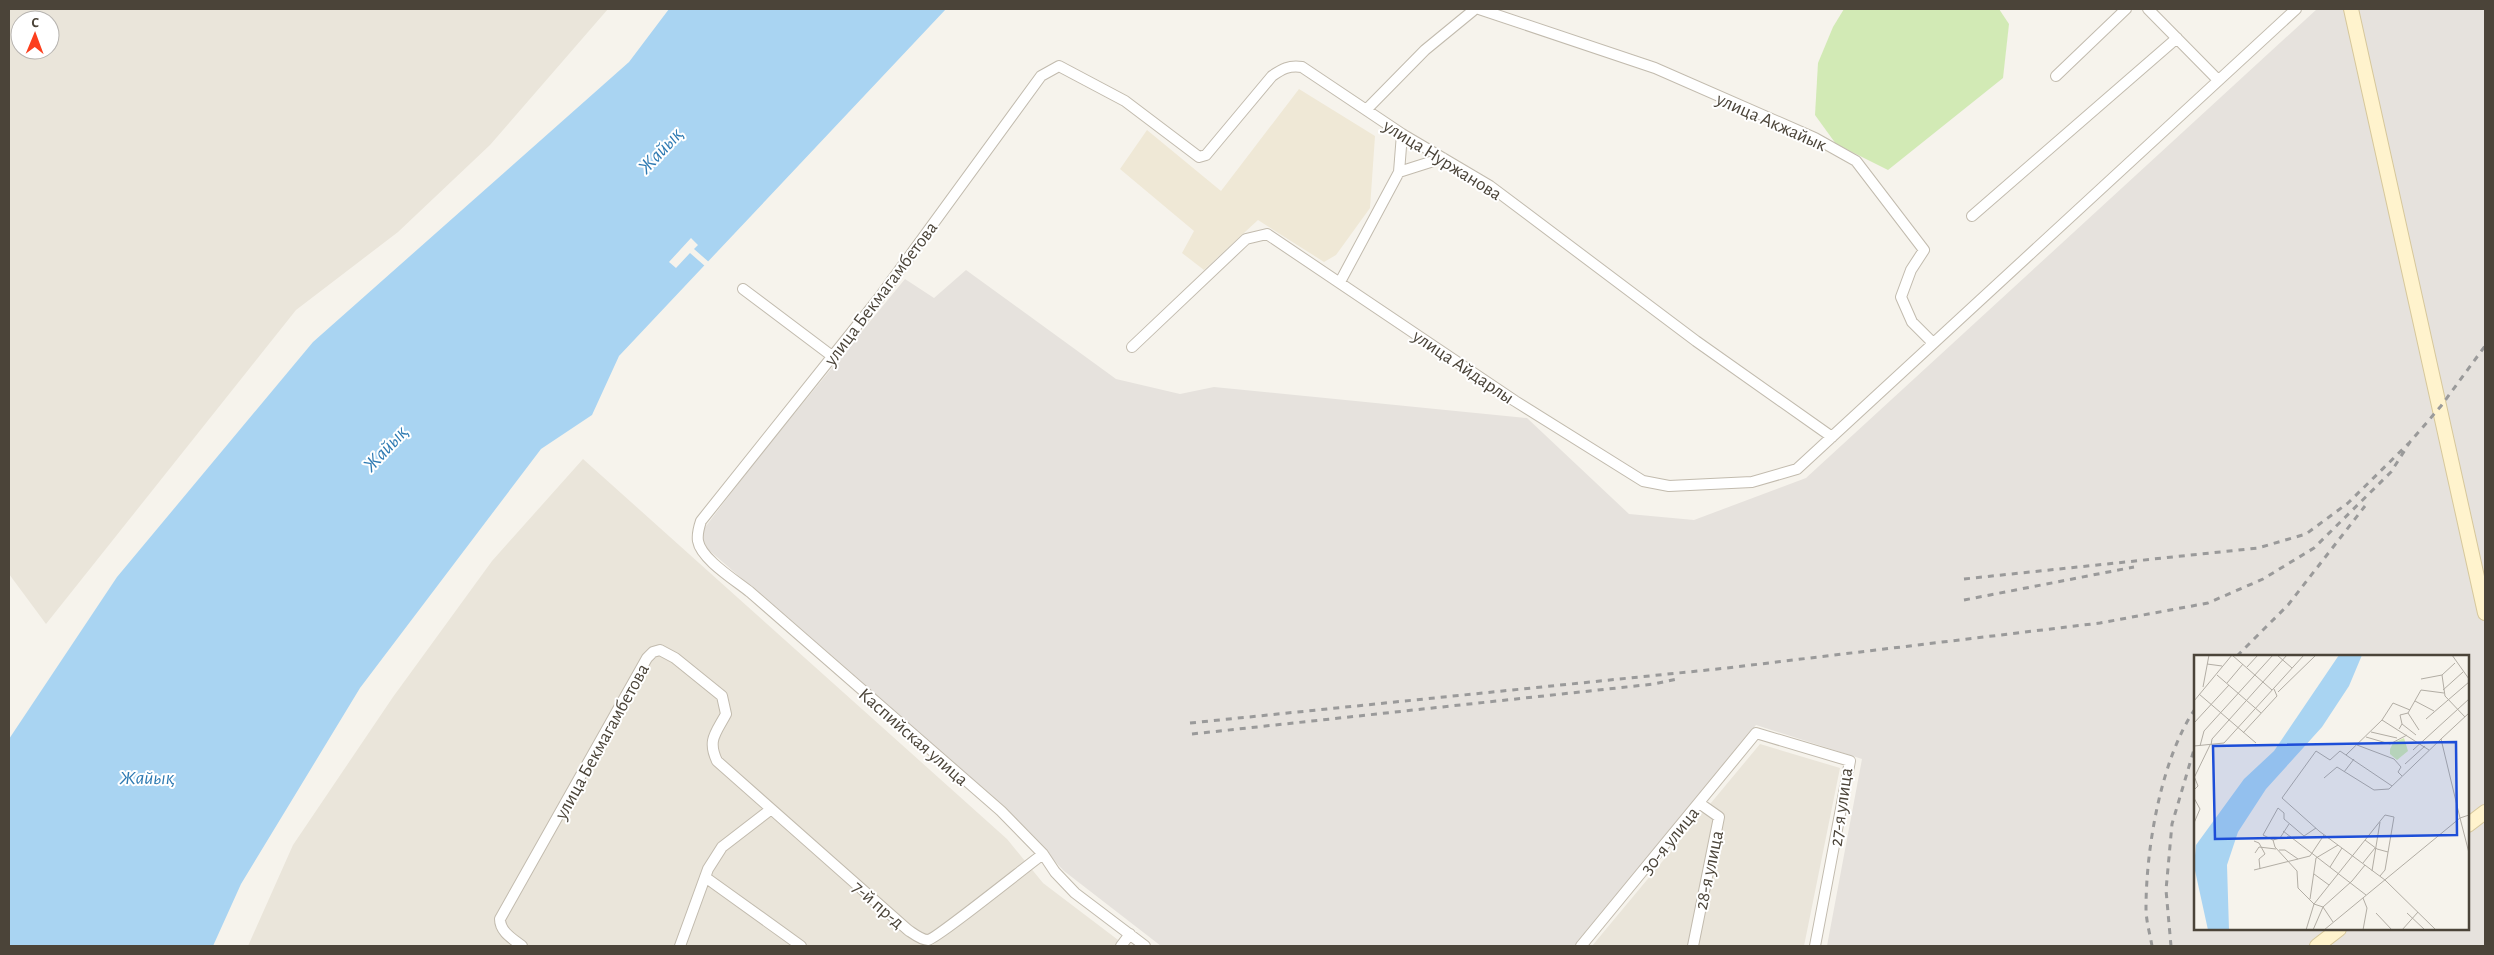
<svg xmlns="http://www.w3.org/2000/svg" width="2494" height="955" viewBox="0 0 2494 955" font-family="'Alegreya Sans',sans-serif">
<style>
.residential{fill:#eae5da;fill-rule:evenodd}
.industrial{fill:#e6e2dd;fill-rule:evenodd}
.education{fill:#efe8d6}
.green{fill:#d2eab5}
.water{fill:#a9d4f2}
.pier{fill:#f6f3ec}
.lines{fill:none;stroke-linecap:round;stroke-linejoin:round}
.street-casing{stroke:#c2bbae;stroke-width:12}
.secondary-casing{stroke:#d6c79b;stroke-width:16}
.street{stroke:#fff;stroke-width:10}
.secondary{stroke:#fff3cd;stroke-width:14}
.rail{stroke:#9a9a9a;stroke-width:3;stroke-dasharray:6 6;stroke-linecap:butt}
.labels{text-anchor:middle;stroke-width:4;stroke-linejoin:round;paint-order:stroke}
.street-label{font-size:19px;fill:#4b4439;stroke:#fff}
.water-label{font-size:20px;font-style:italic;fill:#2e7ab2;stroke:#fff}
.inset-road{fill:none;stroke:#b2ada4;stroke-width:1}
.view{fill:#1d4ed8;fill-opacity:0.15;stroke:#1d4ed8;stroke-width:2.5}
.inset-edge{fill:none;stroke:#4b4439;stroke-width:2.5}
</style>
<rect width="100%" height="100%" fill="#f6f3ec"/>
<path class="residential" d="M9,9h599l-118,136 -92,87 -102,78 -250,314 -37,-50zM20,20h30v30h-30z
M583,459l424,380 36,44 83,63h-878l45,-101 100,-148 99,-136z
M1760,744l80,24 -36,178h-212z"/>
<path class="industrial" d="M2317,9h168v937h-658l35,-187 -106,-34 -182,221h-413l-97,-75 -59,-63 -303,-264 1,-14 50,-66 152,-185 29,19 32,-28 150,109 64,15 34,-7 313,31 102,96 65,6 112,-42zM2195,656h273v273h-273z"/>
<path class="education" d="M1299,89l76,47 -5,72 -34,47 -12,7 -66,-42 -54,50 -22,-17 12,-22 -74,-62 27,-39 74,61z"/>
<path class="green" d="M1844,9h155l10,15 -6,54 -115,92 -52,-26 -21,-29 3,-52 15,-36z"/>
<path class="water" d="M669,9h277l-327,347 -27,59 -51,34 -181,239 -119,196 -28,62h-204v-207l108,-162 196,-235 316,-280z"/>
<path class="pier" d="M691,238l7,7 -4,4 16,14 -4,4 -16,-14 -14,15 -7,-6z"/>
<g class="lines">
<g class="street-casing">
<path id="street" d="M1479,9l176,59 160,70 41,23 68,89 -13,20 -10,27 11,25 21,21
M2148,9l70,71
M2056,76l70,-67
M1366,110l59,-60 50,-41
M1399,172l3,-38
M1972,216l205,-178
M1340,282l59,-110 44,-14
M743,289l89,67
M1132,347l114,-108 21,-5 248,167 128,80 26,5 83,-4 45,-13 499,-460
M705,877l96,69
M522,946c-9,-7 -22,-14 -22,-27l147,-261 6,-6 7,-2 15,8 47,38 4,18c-10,19 -19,26 -9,47l191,169c6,4 13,10 20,10 8,-1 100,-75 115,-86
M680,946l28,-77 14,-22 48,-37
M1121,946l9,-12
M1145,946l-70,-53 -20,-21 -12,-18 -42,-43 -251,-219c-15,-12 -49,-33 -52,-51 -1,-6 1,-14 3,-20l178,-223 162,-222 18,-10 66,35 74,56 7,-2 66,-79c10,-7 17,-11 30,-9l100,67 88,52 206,155 136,96
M1581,946l175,-213 94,28 -35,185
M1693,946l26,-129 -20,-14"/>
</g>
<g class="secondary-casing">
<path id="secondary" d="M2351,9l134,604
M2468,825l17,-13
M2317,946l22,-17"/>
</g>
<use href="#street" class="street"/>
<use href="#secondary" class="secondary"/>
<path class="rail" d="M1964,579l294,-31 48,-14 42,-31 62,-61 31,-36 44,-60
M1964,600l170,-33
M2237,656l51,-51 77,-99
M1190,723l537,-55 373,-45 108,-20 55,-24 51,-31 77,-76 19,-30
M1192,734l462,-50 23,-5
M2152,946c-2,-12 -6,-25 -6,-38 0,-60 15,-149 49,-199
M2171,946l-5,-56 6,-66 23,-78"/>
</g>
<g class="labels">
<g class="street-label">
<text transform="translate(1772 121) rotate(24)" y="7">улица Акжайык</text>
<text transform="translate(1443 159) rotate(32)" y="7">улица Нуржанова</text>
<text transform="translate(880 293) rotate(-53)" y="7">улица Бекмагамбетова</text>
<text transform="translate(1464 366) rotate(34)" y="7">улица Айдарлы</text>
<text transform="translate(914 736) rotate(41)" y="7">Каспийская улица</text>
<text transform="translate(601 741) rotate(-61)" y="7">улица Бекмагамбетова</text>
<text transform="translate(1840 807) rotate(-82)" y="7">27-я улица</text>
<text transform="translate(1669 840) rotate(-51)" y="7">30-я улица</text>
<text transform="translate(1708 870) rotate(-78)" y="7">28-я улица</text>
<text transform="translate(879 904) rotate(41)" y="7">7-й пр-д</text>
</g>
<g class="water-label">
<text transform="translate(660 150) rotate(-47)" y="7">Жайық</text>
<text transform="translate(385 448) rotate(-47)" y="7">Жайық</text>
<text x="147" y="784">Жайық</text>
</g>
</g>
<g transform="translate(2194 655)">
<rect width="275" height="275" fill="#f6f3ec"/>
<path d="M210,83l4,13 -11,9 -7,-6v-5l3,-6z" fill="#d2eab5"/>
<path d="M145,0h23l-13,31 -27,41 -56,62 -28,43 -11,33 2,65h-21l-14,-64 2,-21 48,-66 30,-28z" fill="#a9d4f2"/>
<path class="inset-road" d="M38,0l40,35M83,0l15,13M258,0l17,24M13,9l15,2M53,12l11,-12M23,20l44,38M248,20l3,21 20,21M227,24l21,-4 13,-12M33,28l16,-19M9,32l6,-32M249,35l20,-18M84,37l38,-37M5,39l57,49M0,46l38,-46M221,46l19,10M214,58l13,-23 23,3M214,58l11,17M275,58l-28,26 19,79 9,-3M232,64l43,-37M188,65l11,-17 17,7M0,68l35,-38M208,69l-2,-9 8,-2M205,74l3,-5 14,11M177,77l26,6M49,78l34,-37 -3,-7M172,82l24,7 17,-9M17,90l1,-6 75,-84M163,90l37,14 7,8 -3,5 4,4M0,91l30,-3 80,-88M6,91l4,-15 69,-76M219,95l56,-51M152,100l36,-35 47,30M211,109l20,-18M150,117l10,-13M0,123l16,-33M130,123l13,-11 37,23 15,-1 52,-50M198,131l-52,-35 -10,9 -14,-9 -34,47 37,33 66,49 51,50M0,135l4,-4 -4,-10M0,143l6,11 -6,14M89,176l83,64M79,185l2,7 22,24 1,17 16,16 9,3 10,15M79,185l-10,-5 15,-27 6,5v6l20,17 12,-8M79,185l7,-2 9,-14M171,185l12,9 11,3M60,186l5,2 6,11 -6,5 1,10M85,195h6l13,9M61,198l4,-6 17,2M169,208l12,-15M136,212l12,-19M60,215l56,-14 14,-21M178,216l8,-49M120,219l15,11M116,244l6,-41 22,-13M182,258l16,17M213,258l18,17M112,275l8,-26 71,-89 9,2 -9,53 -5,6M119,275l10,-23 29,-26 13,-16M130,275l136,-112 9,35M169,275l4,-22 -4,-10M208,275l16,-18"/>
<path class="view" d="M262,87l1,93 -242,4 -2,-93z"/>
<rect width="275" height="275" class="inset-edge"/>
</g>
<rect width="2494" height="955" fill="none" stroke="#4b4439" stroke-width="20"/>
<g transform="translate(35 35) rotate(1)"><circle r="24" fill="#ffffff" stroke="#b7b4b0"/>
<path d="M0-4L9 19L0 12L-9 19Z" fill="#fc3f1d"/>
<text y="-8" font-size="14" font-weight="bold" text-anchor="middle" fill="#4b4439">С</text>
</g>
</svg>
